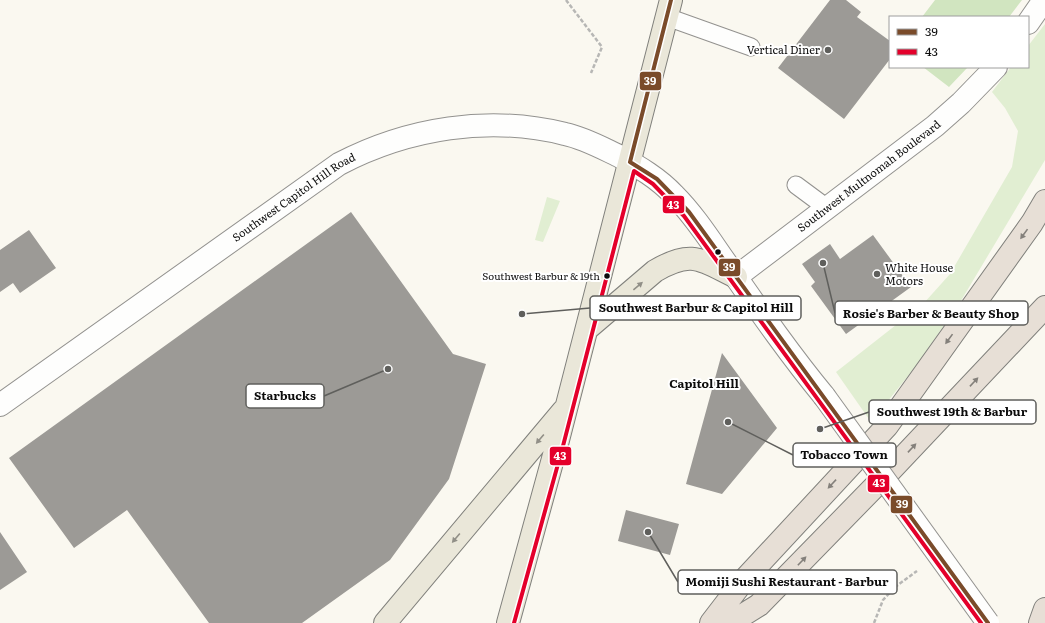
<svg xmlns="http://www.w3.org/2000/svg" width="1045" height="623" viewBox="0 0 1045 623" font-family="Literata,serif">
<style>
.green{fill:#e1eed2}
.forest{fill:#d1e5c0}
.building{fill:#9c9a96}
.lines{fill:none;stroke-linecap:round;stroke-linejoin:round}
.service-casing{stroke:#93928f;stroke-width:19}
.minor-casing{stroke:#93928f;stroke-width:24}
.tertiary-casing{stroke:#93928f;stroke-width:24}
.primary-casing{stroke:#80807c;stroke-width:24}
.motorway-casing{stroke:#80807c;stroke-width:24}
.path{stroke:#b7b7b5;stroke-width:2.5;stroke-dasharray:4 2;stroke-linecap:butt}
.service{stroke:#fefefd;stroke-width:17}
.minor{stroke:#fefefd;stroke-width:22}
.tertiary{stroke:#fefefd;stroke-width:22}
.primary{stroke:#eae7d9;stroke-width:22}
.motorway{stroke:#e7dfd6;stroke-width:22}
.tertiary-bridge-casing{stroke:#93928f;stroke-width:24;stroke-linecap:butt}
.tertiary-bridge{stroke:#fefefd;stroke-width:22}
.bus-1-casing{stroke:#fff;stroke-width:7}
.bus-2-casing{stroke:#fff;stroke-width:7}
.bus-1{stroke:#7a4b2a;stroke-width:4}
.bus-2{stroke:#e4002b;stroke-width:4}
.oneway{fill:#84807b}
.oneway2{fill:#918f87}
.poi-dot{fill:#5f5f5c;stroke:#fff;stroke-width:1.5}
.bus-dot{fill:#0c0c0c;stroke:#fff;stroke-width:1.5}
.labels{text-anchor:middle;stroke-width:4;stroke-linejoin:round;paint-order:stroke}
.bus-label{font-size:10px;fill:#0c0c0c;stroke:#fff;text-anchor:end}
.poi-label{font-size:11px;fill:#0c0c0c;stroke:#fff;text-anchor:end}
.street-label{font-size:11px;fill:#0c0c0c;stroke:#fff}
.neighbourhood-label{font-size:12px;font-weight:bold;fill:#0c0c0c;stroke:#fff}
.leader{fill:none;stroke:#5f5f5c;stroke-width:1.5}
.callout-dot{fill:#5f5f5c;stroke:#fff;stroke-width:1.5}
.callout{fill:#fff;stroke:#5f5f5c;stroke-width:1.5}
.callout-label{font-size:12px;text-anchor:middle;font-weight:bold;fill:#0c0c0c}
.line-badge{stroke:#fff;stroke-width:1.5}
.badge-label{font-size:11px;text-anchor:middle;font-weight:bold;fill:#fff}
</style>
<rect width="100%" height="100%" fill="#faf8f0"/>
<path class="green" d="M1045,24v136l-83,139 -46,67 -45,56 -35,-50 88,-69 26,-29 62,-107 6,-36 -13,-23 -13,-16 19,-25h17v-21z
M547,197l13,4 -17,41 -8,-2z"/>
<path class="forest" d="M935,0h87l-13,17h-87z
M923,67h45l-19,20z"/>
<path class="building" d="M830,0h16l15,12 -4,5 33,24v18l-46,60 -66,-51z
M351,212l102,142 33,10 -37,115 -59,81 -88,63h-93l-82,-113 -53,38 -65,-90z
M29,230l27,38 -36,25 -7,-10 -13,9v-42z
M873,235l38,52 -65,47 -35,-48 4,-4 -13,-18 28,-20 10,15z
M722,353l55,75 -55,66 -36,-10z
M626,510l53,14 -9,31 -52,-14z
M0,532l27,40 -27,18z"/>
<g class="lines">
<g class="service-casing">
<path id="service" d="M667,17l84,30
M796,185l31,23"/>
</g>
<g class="minor-casing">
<g id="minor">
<path d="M1028,23l16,-23"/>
<path id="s1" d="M736,277l199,-151 26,-23 35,-36"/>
</g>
</g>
<g class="tertiary-casing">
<g id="tertiary">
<path id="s2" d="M0,405l339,-241c69,-36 150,-49 226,-30 19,4 37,14 54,22 20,11 39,22 55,39 22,22 39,50 57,75 30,43 60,86 93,126"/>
</g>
</g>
<g class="primary-casing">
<path id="primary" d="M587,329l68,-58c37,-22 46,-11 81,6
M385,623l178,-212
M508,623l49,-179 114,-444"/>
</g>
<g class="motorway-casing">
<path id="motorway" d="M711,623l33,-43 143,-154 145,-203 13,-22
M730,623l29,-18 129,-132 157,-166
M1040,623l5,-14"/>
</g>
<path class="path" d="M566,0l36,47 -11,26
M874,623l9,-23 12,-13 22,-16"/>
<use href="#service" class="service"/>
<use href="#minor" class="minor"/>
<use href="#tertiary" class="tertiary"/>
<use href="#primary" class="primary"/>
<use href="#motorway" class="motorway"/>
<g class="tertiary-bridge-casing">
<path id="tertiary-bridge" d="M824,396l164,227"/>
</g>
<use href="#tertiary-bridge" class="tertiary-bridge"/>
<g class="bus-1-casing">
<path id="bus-1" d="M630,162l27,17 32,33 299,411
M630,162l41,-162"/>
</g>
<g class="bus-2-casing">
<path id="bus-2" d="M514,623l49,-177 71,-275 19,13 31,32 297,407"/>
</g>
<use href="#bus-1" class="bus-1"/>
<use href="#bus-2" class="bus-2"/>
</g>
<defs><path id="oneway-solid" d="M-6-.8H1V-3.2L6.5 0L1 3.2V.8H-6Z"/></defs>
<g class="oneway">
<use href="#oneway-solid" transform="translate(1024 234) rotate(126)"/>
<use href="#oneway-solid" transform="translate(949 339) rotate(126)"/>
<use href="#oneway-solid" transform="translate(974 382) rotate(-47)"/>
<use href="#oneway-solid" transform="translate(912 448) rotate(-47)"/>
<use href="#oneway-solid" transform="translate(832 484) rotate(133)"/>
<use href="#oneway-solid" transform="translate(802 561) rotate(-46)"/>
</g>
<g class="oneway2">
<use href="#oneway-solid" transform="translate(638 286) rotate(-40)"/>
<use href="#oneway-solid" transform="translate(540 439) rotate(130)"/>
<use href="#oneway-solid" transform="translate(456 538) rotate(130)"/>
</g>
<g class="poi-dot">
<circle cx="828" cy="50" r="4"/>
<circle cx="877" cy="274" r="4"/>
</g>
<g class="bus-dot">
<circle cx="718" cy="252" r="3.5"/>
<circle cx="607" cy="276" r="3.5"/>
</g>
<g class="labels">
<g class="bus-label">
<text x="600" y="280">Southwest Barbur &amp; 19th</text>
</g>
<g class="poi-label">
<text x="820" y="54">Vertical Diner</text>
<text x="885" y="272" text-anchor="start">White House<tspan x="885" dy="13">Motors</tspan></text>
</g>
<g class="street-label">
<text dy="4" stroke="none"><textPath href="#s1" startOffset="167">Southwest Multnomah Boulevard</textPath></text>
<text dy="4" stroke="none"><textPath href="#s2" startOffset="360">Southwest Capitol Hill Road</textPath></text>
</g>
<g class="neighbourhood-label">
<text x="704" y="388">Capitol Hill</text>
</g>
</g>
<path class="leader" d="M522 314L590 308M823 263L835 313M388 369L324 396M820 429L869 412M728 422L793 455M648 532L678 582"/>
<g class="callout-dot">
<circle cx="522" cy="314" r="4"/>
<circle cx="823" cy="263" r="4"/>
<circle cx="388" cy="369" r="4"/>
<circle cx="820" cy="429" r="4"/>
<circle cx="728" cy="422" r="4"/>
<circle cx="648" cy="532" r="4"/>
</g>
<g class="callout">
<rect x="590" y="296" width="211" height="24" rx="4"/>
<rect x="835" y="301" width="193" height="24" rx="4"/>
<rect x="246" y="384" width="78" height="24" rx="4"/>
<rect x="869" y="400" width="167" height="24" rx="4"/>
<rect x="793" y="443" width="103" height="24" rx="4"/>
<rect x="678" y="570" width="219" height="24" rx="4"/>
</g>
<g class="callout-label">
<text x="696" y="312">Southwest Barbur &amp; Capitol Hill</text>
<text x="931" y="318">Rosie's Barber &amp; Beauty Shop</text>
<text x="285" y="400">Starbucks</text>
<text x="952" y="416">Southwest 19th &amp; Barbur</text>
<text x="844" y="459">Tobacco Town</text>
<text x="787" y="586">Momiji Sushi Restaurant - Barbur</text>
</g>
<g class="line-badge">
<rect x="639" y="71" width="23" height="20" rx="4" fill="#7a4b2a"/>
<rect x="662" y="195" width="23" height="19" rx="4" fill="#e4002b"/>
<rect x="718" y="258" width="23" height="19" rx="4" fill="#7a4b2a"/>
<rect x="549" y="446" width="23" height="20" rx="4" fill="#e4002b"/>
<rect x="867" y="474" width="23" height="19" rx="4" fill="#e4002b"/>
<rect x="890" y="495" width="23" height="19" rx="4" fill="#7a4b2a"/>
</g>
<g class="badge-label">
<text x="650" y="85">39</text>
<text x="673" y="209">43</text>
<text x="729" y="271">39</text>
<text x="560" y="460">43</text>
<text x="879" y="487">43</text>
<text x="902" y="508">39</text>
</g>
<rect x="889" y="16" width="140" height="52" fill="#ffffff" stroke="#9e9e9e"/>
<rect x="897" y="29" width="20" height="6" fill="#7a4b2a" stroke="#9e9e9e"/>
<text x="925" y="36" font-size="12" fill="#0c0c0c">39</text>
<rect x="897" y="49" width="20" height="6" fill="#e4002b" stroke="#9e9e9e"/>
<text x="925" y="56" font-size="12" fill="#0c0c0c">43</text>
</svg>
